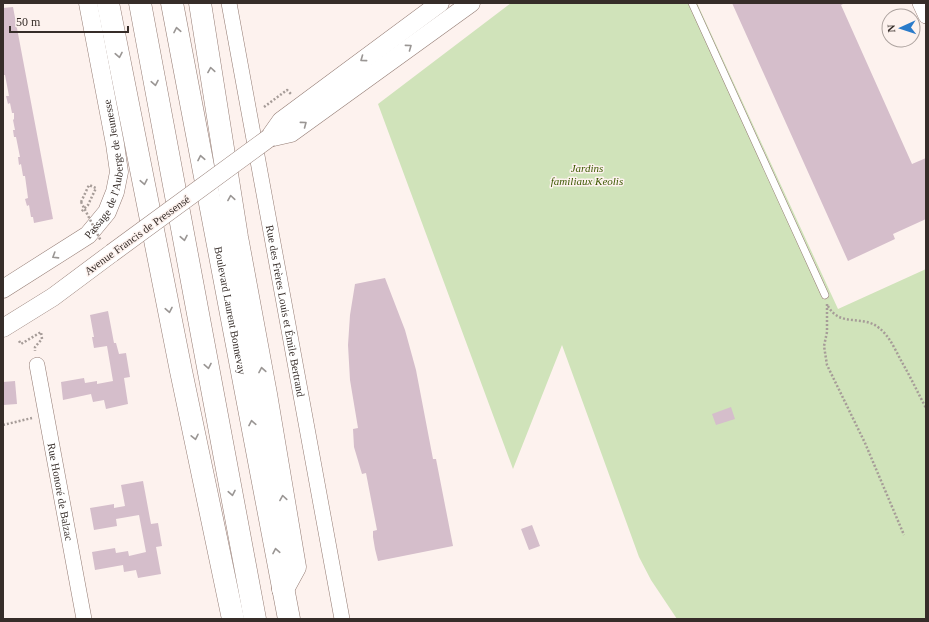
<svg xmlns="http://www.w3.org/2000/svg" width="929" height="622" viewBox="0 0 929 622" font-family="Georgia,serif">
<style>
.green{fill:#d0e3ba}
.building{fill:#d5becb}
.lines{fill:none;stroke-linecap:round;stroke-linejoin:round}
.service-casing{stroke:#937b73;stroke-width:8}
.minor-casing{stroke:#937b73;stroke-width:16}
.tertiary-casing{stroke:#937b73;stroke-width:19}
.trunk-casing{stroke:#937b73;stroke-width:23}
.path{stroke:#a69c98;stroke-width:2.5;stroke-dasharray:2 2;stroke-linecap:butt}
.service{stroke:#fff;stroke-width:7}
.minor{stroke:#fff;stroke-width:15}
.tertiary{stroke:#fff;stroke-width:18}
.trunk{stroke:#fff;stroke-width:22}
.tertiary-bridge-casing{stroke:#937b73;stroke-width:19;stroke-linecap:butt}
.path-bridge{stroke:#a69c98;stroke-width:2.5;stroke-dasharray:2 2;stroke-linecap:butt}
.tertiary-bridge{stroke:#fff;stroke-width:18}
.oneway{stroke:#9a9694}
.labels{text-anchor:middle;stroke-width:3;stroke-linejoin:round;paint-order:stroke}
.street-label{font-size:11px;fill:#362d29;stroke:#fdf2ee}
.park-label{font-size:11px;font-style:italic;fill:#3d5902;stroke:#fdf2ee}
</style>
<rect width="100%" height="100%" fill="#fdf2ee"/>
<path class="green" d="M511,3h186l141,306 88,-40v350h-249l-26,-39 -12,-23 -77,-212 -49,124 -135,-365z"/>
<path class="building" d="M732,3h113l-4,2 71,159 14,-6v61l-33,15 2,5 -47,22z
M13,7l40,212 -19,4 -1,-6h-2l-2,-12 -2,1 -2,-7 3,-1 -3,-22h-2l-2,-12 -2,1 -1,-8h2l-4,-20h-2l-1,-7h2l-2,-10 1,-1v-6h-2l-2,-10 -2,1 -2,-8h3l-4,-21h-2v-67z
M385,278l20,52 11,40 17,89h3l17,87 -75,15 -3,-12 -2,-12v-6l4,-1 -11,-57 -4,1 -8,-27 -1,-18 5,-1 -8,-48 -2,-35 2,-30 5,-31z
M108,311l6,32h2l3,11 7,-1 4,24 -6,1 4,26 -22,5 -2,-9 -11,2 -2,-8 -28,6 -2,-18 23,-4 1,5 12,-2v3l16,-3 -6,-35 -13,2 -2,-11h2l-4,-22z
M15,381l2,23 -14,1v-23z
M731,407l4,12 -19,6 -4,-11z
M143,481l8,43 7,-1 4,23 -6,1 5,27 -23,4 -2,-8 -12,2 -1,-7 -28,5 -3,-18 23,-4 1,5 12,-2 1,5 17,-4 -7,-37 -23,4 1,7 -23,4 -4,-22 24,-4v4l11,-2 -4,-21z
M532,525l8,21 -11,4 -8,-21z"/>
<g class="lines">
<g class="service-casing">
<path id="service" d="M692,3l133,292"/>
</g>
<g class="minor-casing">
<g id="minor">
<path id="s1" d="M229,3l113,616"/>
<path d="M920,3l6,13"/>
<path id="s2" d="M37,365l47,254"/>
</g>
</g>
<g class="tertiary-casing">
<g id="tertiary">
<path d="M269,138l22,-5 180,-130"/>
<path d="M269,138l12,-17 159,-118"/>
<path id="s3" d="M3,289l85,-54 19,-23 8,-20 4,-20 -4,-28 -27,-141"/>
<path d="M3,328l50,-31 59,-44"/>
</g>
</g>
<g class="trunk-casing">
<g id="trunk">
<path d="M108,3l73,368 52,248"/>
<path d="M140,3l115,616"/>
<path id="s4" d="M172,3l117,616"/>
<path d="M200,3l37,234 29,157 29,173 -12,22"/>
</g>
</g>
<path class="path" d="M264,107l23,-17 4,4
M81,202l8,-17 7,3 -8,17 -7,7
M827,304v28l-3,14 3,19 38,78 39,92
M828,306c12,22 35,8 51,22 11,8 17,24 24,36 8,14 15,29 23,44
M19,341l2,3 20,-12 1,7 -7,8v4
M3,425l29,-7"/>
<use href="#service" class="service"/>
<use href="#minor" class="minor"/>
<use href="#tertiary" class="tertiary"/>
<use href="#trunk" class="trunk"/>
<g class="tertiary-bridge-casing">
<path id="tertiary-bridge" d="M112,253l157,-115"/>
</g>
<path class="path-bridge" d="M81,202l20,39"/>
<use href="#tertiary-bridge" class="tertiary-bridge"/>
</g>
<defs><path id="oneway-chevron" d="M-2-3.5L2.5 0L-2 3.5" fill="none" stroke-width="1.6" stroke-linecap="round" stroke-linejoin="round"/></defs>
<g class="oneway">
<use href="#oneway-chevron" transform="translate(177 30) rotate(-101)"/>
<use href="#oneway-chevron" transform="translate(409 47) rotate(-36)"/>
<use href="#oneway-chevron" transform="translate(119 55) rotate(79)"/>
<use href="#oneway-chevron" transform="translate(363 59) rotate(144)"/>
<use href="#oneway-chevron" transform="translate(211 70) rotate(-99)"/>
<use href="#oneway-chevron" transform="translate(155 83) rotate(79)"/>
<use href="#oneway-chevron" transform="translate(304 124) rotate(-37)"/>
<use href="#oneway-chevron" transform="translate(201 158) rotate(-101)"/>
<use href="#oneway-chevron" transform="translate(144 182) rotate(79)"/>
<use href="#oneway-chevron" transform="translate(231 198) rotate(-99)"/>
<use href="#oneway-chevron" transform="translate(184 238) rotate(79)"/>
<use href="#oneway-chevron" transform="translate(55 256) rotate(148)"/>
<use href="#oneway-chevron" transform="translate(169 310) rotate(79)"/>
<use href="#oneway-chevron" transform="translate(208 366) rotate(79)"/>
<use href="#oneway-chevron" transform="translate(262 370) rotate(-100)"/>
<use href="#oneway-chevron" transform="translate(252 423) rotate(-101)"/>
<use href="#oneway-chevron" transform="translate(195 437) rotate(78)"/>
<use href="#oneway-chevron" transform="translate(232 493) rotate(79)"/>
<use href="#oneway-chevron" transform="translate(283 498) rotate(-99)"/>
<use href="#oneway-chevron" transform="translate(276 551) rotate(-101)"/>
</g>
<g class="labels">
<g class="street-label">
<text dy="4" stroke="none"><textPath href="#s3" startOffset="172">Passage de l'Auberge de Jeunesse</textPath></text>
<text transform="translate(137 235) rotate(-36)" y="4">Avenue Francis de Pressensé</text>
<text dy="4" stroke="none"><textPath href="#s4" startOffset="313">Boulevard Laurent Bonnevay</textPath></text>
<text dy="4" stroke="none"><textPath href="#s1" startOffset="313">Rue des Frères Louis et Émile Bertrand</textPath></text>
<text dy="4" stroke="none"><textPath href="#s2" startOffset="129">Rue Honoré de Balzac</textPath></text>
</g>
<g class="park-label">
<text x="587" y="172">Jardins<tspan x="587" dy="13">familiaux Keolis</tspan></text>
</g>
</g>
<rect width="929" height="622" fill="none" stroke="#362d29" stroke-width="8"/>
<g transform="translate(901 28) rotate(267)"><circle r="19" fill="#fdf2ee" stroke="#ada39f"/>
<path d="M0-3L7 15L0 10L-7 15Z" fill="#2a7bca"/>
<text y="-6" font-size="11" font-weight="bold" text-anchor="middle" fill="#362d29">N</text>
</g>
<path d="M10 26v6h118v-6" fill="none" stroke="#362d29" stroke-width="2"/>
<text x="16" y="26" font-size="12" fill="#362d29" stroke="#fdf2ee" stroke-width="3" paint-order="stroke">50 m</text>
</svg>
